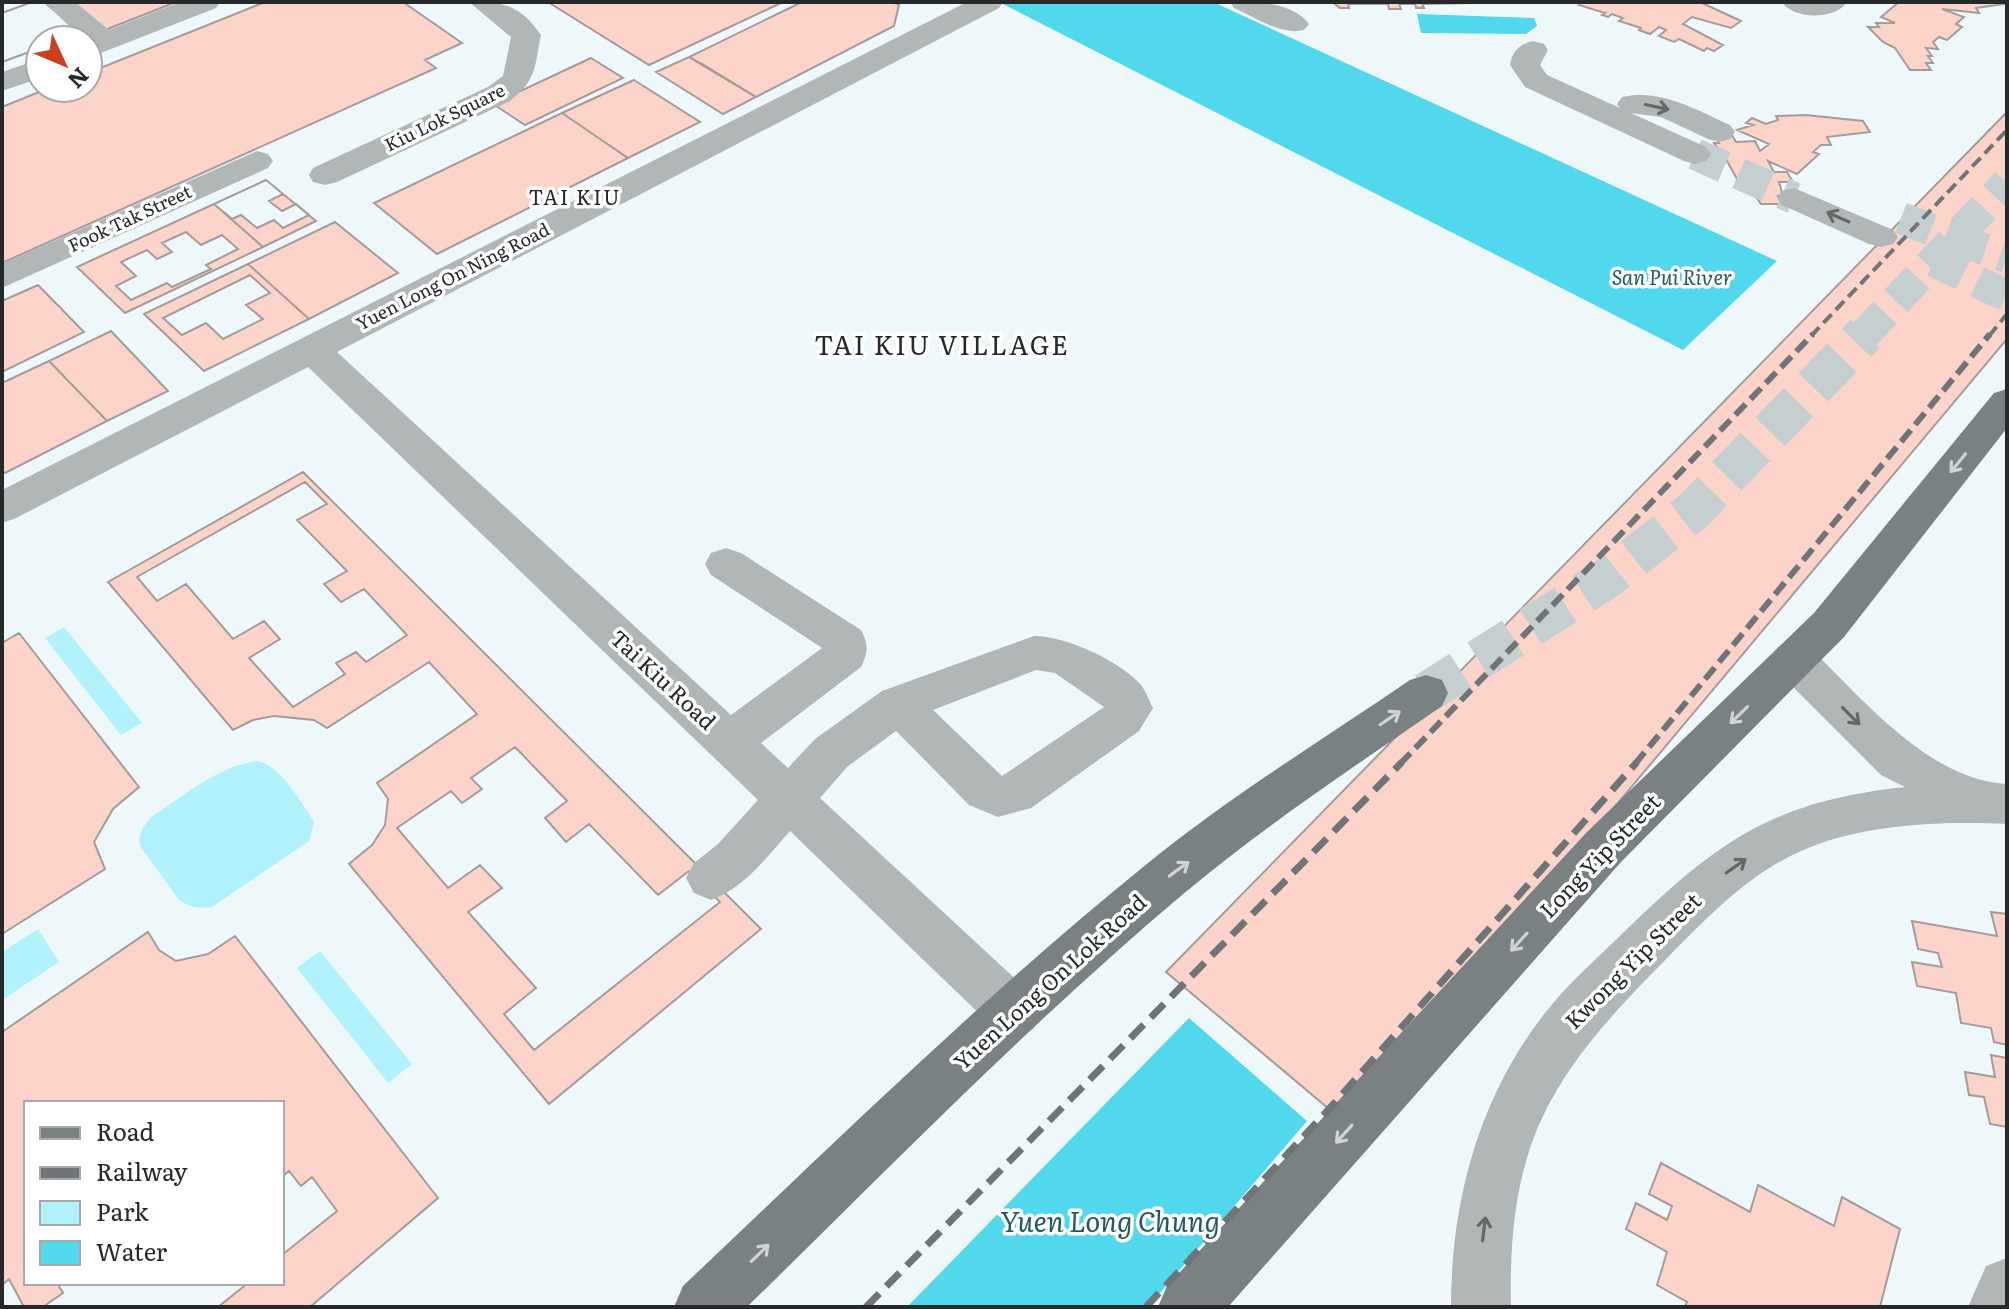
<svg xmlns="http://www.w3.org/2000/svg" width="2009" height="1309" viewBox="0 0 2009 1309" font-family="Literata,serif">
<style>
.green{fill:#b1f1fb}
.water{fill:#51d8ec}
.building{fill:#fbd3c9;stroke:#a59c99;stroke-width:2;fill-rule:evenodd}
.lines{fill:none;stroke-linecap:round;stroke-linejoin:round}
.minor-tunnel{stroke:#c6cfd0;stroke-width:32;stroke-dasharray:32 16;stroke-linecap:butt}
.major-tunnel-far1{stroke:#c6cfd0;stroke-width:32;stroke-dasharray:32 16;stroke-linecap:butt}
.major-tunnel{stroke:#c6cfd0;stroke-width:41;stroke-dasharray:41 21;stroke-linecap:butt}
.minor{fill:#b1b6b7;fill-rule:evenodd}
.major{fill:#798182;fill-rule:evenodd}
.rail-far2{stroke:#6f7577;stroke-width:4;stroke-dasharray:12 6;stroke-linecap:butt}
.rail-far1{stroke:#6f7577;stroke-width:6;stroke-dasharray:15 7;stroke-linecap:butt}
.rail{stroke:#6f7577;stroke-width:7;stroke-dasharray:19 10;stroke-linecap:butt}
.oneway{stroke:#646869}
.oneway2{stroke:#d0d3d3}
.labels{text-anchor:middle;stroke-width:7;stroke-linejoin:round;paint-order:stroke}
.far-street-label{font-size:18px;fill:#25292a;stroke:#fff}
.far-neighbourhood-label{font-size:20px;letter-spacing:2px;fill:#25292a;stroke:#fff}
.far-water-label{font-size:20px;font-style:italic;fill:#225a62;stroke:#fff}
.street-label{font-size:22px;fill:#25292a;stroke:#fff}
.quarter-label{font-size:26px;letter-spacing:2px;fill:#25292a;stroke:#fff}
.near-water-label{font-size:28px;font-style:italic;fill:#225a62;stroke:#fff}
</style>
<rect width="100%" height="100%" fill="#eef8fa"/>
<path class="green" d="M64,627l78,96 -21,12 -76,-97z
M259,761c22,6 43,42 55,61l-5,19 -97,66c-13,2 -22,0 -33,-7l-39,-54c-2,-13 3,-19 11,-29 32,-20 69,-53 108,-56z
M38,929l21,33 -57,38v-48z
M320,951l92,113 -24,19 -91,-115z"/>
<path class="water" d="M999,2h214l564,259 -94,89z
M1417,14l117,4 3,8 -11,8 -105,-1z
M1189,1018l118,103 -159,186h-241z"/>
<path class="building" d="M32,2h12l36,30 -20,8h-20v8l-38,14v-49z
M32,2h12l36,30 -20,8h-20v8l-38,14v-49z
M71,2h105l-71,28z
M265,2h138l59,41 -37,17 11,8 -434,195v-156l47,-19h39v-15z
M548,2h235l-134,63z
M802,2h91l6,3 -5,21 -138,71 -67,-40z
M1332,2h143v1l-53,1 2,4h-8l-1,-4h-16l2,5h-12l-1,-5h-40l1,4h-9z
M1584,2h116l41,19 -10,7 -39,-11 -9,7 40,21 -9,6 -7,-3 -3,3 -25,-12 -5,3 -15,-6 7,-6 -7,-3 -9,7 -11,-4 2,-2 -22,-7 4,-3 -11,-4 -4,3 -6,-2 3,-2 -26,-8z
M1899,2h103l2,2 -28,4 3,5 -37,-4 22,8 -8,7 6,3 -15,13 -8,-3 -6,5 5,7 -12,-1 6,8h-4l5,7h-7l5,7h-21l-15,-22 -12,-6 -15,-15h11l-3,-4h19l-14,-6z
M689,57l15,8 52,32 -33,17 -67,-42z
M591,58l32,20 -98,47 -32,-21z
M634,80l66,42 -72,36 -66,-45z
M2007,112v227l-659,786 -182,-153z
M562,113l66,45 -191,96 -63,-51z
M1806,115l57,6 7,11 -43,5 4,8h-10l-8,7 6,2 -22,20 -29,-13 6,11h13l6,10h-14l4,14h-5l4,8h-21l-17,-25h-7l-10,-18 -11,-5 -3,-6h6l-5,-7h5l-5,-8h18l4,7 19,-1 5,10 9,-7 -32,-14 16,-5 -7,-2 6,-5 14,6 12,-4 -2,-4z
M266,180l17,14 -14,7 13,10 14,-7 13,11 -26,13 -9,-8 -17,8 -16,-13 -9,4 -18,-15z
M266,180l50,41 -53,26 -49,-43z
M214,204l49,43 -138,66 -48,-46z
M335,222l63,51 -89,46 -61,-55z
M186,232l15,13 21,-10 16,14 -32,16 5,4 -39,18 -5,-4 -36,17 -15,-14 20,-10 -15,-14 26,-12 10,9 15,-7 -10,-9z
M248,264l61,55 -105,52 -60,-57z
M250,275l20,18 -24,12 17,14 -40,20 -17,-16 -24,12 -19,-17z
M38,285l46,47 -82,40v-71z
M111,331l57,60 -61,30 -58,-60z
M49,361l58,60 -102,52 -3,-2v-88z
M303,472l458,457 -212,175 -200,-240 23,-19 13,-20 3,-26 -11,-16 100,-69 -48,-52 -102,66 -13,-8 -40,-4 -21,4 -20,10 -125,-148z
M305,482l22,22 -30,16 50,51 -23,13 17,18 23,-13 43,46 -41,27 -10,-10 -20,11 9,11 -52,33 -44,-49 31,-19 -16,-18 -31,18 -47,-55 -29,17 -20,-24z
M19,633l120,154 -26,22 -19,33 11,27 -103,65v-291z
M515,747l52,54 -22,17 21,24 23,-18 69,71 31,-24 31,31 -186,148 -30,-36 32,-26 -68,-76 34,-24 -22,-23 -32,23 -51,-60 54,-37 11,12 20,-14 -11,-11z
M1991,912l16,2v131l-13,-3 -3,-14 -30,-5 -5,-30 -39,-7 -5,-24 30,5 -4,-14 -20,-4 -6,-28 85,15z
M148,932l11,18 17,11 32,-7 27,-18 203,262 -128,109h-308v-275zM26,1103h256v180h-256z
M1991,1055l16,3v69l-17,-3 -6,-27 -15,-2 -4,-23 30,5z
M1661,1163l89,49 8,-27 76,41 8,-29 58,32 -20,78h-195l2,-5 -30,-17 10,-33 -41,-23 10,-26 31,17 5,-14 -23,-12z
M289,1171l12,15 11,-9 25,34 -55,44v-78z
M9,1279l15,28h-22v-22z
M57,1283h191l-30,24h-175l20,-14z"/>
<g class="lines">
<path class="minor-tunnel" d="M1695,154l99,44
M1901,218l54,21"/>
<path class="major-tunnel-far1" d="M1955,239l52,18
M1934,261l73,35
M1863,336l144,-153"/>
<path class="major-tunnel" d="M1426,693l180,-114 86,-67 173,-178"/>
<path class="minor" d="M44,2h31l34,28 71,-28h40l-4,6 -128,50v-18h-4z
M469,2c34,0 50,2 72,33 -7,33 -3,43 -31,66l-173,81 -12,3 -12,-3 -4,-7 4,-7 175,-81 15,-11 8,-39z
M967,2h36l-4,6 -662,344 394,363 91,-67 -111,-73 -6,-11 6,-11 15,-5 15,5 120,77c8,15 7,23 0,37l-100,76 27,25 27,-29 67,-48 152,-55c32,0 86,25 107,49 5,6 8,16 12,23l-14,23 -108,77 -33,9 -29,-12 -73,-74 -49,36 -27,31 213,197 7,17 -7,17 -19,8 -19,-8 -205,-198c-24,27 -45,56 -79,69l-17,-7 -8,-15 8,-15 24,-19 40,-44 -450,-433 -292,151 -14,5v-33zM1036,670l19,3 49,34 -102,69 -69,-66z
M1230,2c25,0 62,-1 79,22l-5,6c-23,6 -49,-13 -70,-22z
M1782,2h65c-12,18 -53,18 -65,0z
M1533,41l11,3 4,6 -8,15 7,10 73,33 -3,-4 5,-7c38,-9 75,13 108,28l5,7 -5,7 -11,3 -11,-3 -47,-22 -30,-4 75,34 5,7 -5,7 -11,3 -11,-3 -159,-74 -15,-22c2,-14 10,-21 23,-24z
M40,59v19l-38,13v-19z
M257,151l11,3 5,7 -5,7 -266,120v-24z
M1794,188l99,42 5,7 -5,7 -12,3 -12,-3 -87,-39 -5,-7 5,-7z
M1795,644l16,5c52,50 118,131 196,135v40c-67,-3 -147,0 -208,28 -50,22 -89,63 -127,101 -117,118 -165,182 -161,354h-60c0,-106 28,-210 94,-294 24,-31 54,-56 81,-83 92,-89 148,-129 279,-143l-24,-12 -102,-102 -6,-12 6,-12z
M2007,1258v49h-39l18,-41z"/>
<path class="major" d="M2007,389v39l-163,209 -223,225 -393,445h-70l9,-21 420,-454 227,-219 180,-220z
M1426,675l16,5 6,13 -6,13c-88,61 -178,120 -260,189 -153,129 -292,272 -435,412h-73l9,-21c152,-144 302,-291 465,-423 83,-67 174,-123 262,-183z"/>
<path class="rail-far2" d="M1811,336l196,-206
M1989,336l18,-22"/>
<path class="rail-far1" d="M1400,764l413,-430
M1635,764l355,-430"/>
<path class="rail" d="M866,1307l536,-545
M1146,1307l183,-198 308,-347"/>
</g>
<defs><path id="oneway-shaft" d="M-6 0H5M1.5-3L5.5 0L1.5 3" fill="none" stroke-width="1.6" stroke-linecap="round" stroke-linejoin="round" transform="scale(2)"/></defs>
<g class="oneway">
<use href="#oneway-shaft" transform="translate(1657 107) rotate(12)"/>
<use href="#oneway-shaft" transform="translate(1838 217) rotate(-156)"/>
<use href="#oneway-shaft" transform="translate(1851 716) rotate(45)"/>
<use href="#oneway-shaft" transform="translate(1736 866) rotate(-35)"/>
<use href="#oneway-shaft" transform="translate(1484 1229) rotate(-83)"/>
</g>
<g class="oneway2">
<use href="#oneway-shaft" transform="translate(1958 463) rotate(129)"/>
<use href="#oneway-shaft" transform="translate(1739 715) rotate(136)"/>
<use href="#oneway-shaft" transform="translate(1390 718) rotate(-34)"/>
<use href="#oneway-shaft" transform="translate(1179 869) rotate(-36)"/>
<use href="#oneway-shaft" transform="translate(1519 942) rotate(132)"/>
<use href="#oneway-shaft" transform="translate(1344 1134) rotate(132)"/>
<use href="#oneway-shaft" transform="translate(760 1253) rotate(-44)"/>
</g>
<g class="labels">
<g class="far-street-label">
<text transform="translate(445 118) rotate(-26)" y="6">Kiu Lok Square</text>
<text transform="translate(130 219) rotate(-25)" y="6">Fook Tak Street</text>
<text transform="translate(453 277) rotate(-27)" y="6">Yuen Long On Ning Road</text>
</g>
<g class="far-neighbourhood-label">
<text x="575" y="205">TAI KIU</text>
</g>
<g class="far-water-label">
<text x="1672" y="285">San Pui River</text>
</g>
<g class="street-label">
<text transform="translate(663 680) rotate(43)" y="8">Tai Kiu Road</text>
<text transform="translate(1600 856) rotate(-46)" y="8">Long Yip Street</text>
<text transform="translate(1633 961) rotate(-45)" y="8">Kwong Yip Street</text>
<text transform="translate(1050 982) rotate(-42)" y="8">Yuen Long On Lok Road</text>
</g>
<g class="quarter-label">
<text x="942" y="355">TAI KIU VILLAGE</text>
</g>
<g class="near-water-label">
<text x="1110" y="1232">Yuen Long Chung</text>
</g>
</g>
<rect width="2009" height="1309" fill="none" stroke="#25292a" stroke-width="8"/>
<rect x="24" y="1101" width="260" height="184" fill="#ffffff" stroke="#a8a9aa" stroke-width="2"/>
<rect x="40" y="1127" width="40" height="12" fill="#798182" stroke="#a8a9aa" stroke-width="2"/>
<text x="96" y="1141" font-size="24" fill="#25292a">Road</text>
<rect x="40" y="1167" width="40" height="12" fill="#6f7577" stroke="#a8a9aa" stroke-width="2"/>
<text x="96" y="1181" font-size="24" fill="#25292a">Railway</text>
<rect x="40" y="1201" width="40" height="24" fill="#b1f1fb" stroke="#a8a9aa" stroke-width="2"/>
<text x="96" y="1221" font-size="24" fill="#25292a">Park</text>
<rect x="40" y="1241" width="40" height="24" fill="#51d8ec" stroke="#a8a9aa" stroke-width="2"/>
<text x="96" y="1261" font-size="24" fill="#25292a">Water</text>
<g transform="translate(64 64) rotate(134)"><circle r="38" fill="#ffffff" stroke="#a8a9aa" stroke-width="2"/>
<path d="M0-6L14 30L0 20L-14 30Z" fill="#ca4020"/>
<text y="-12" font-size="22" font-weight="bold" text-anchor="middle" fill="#25292a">N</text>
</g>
</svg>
